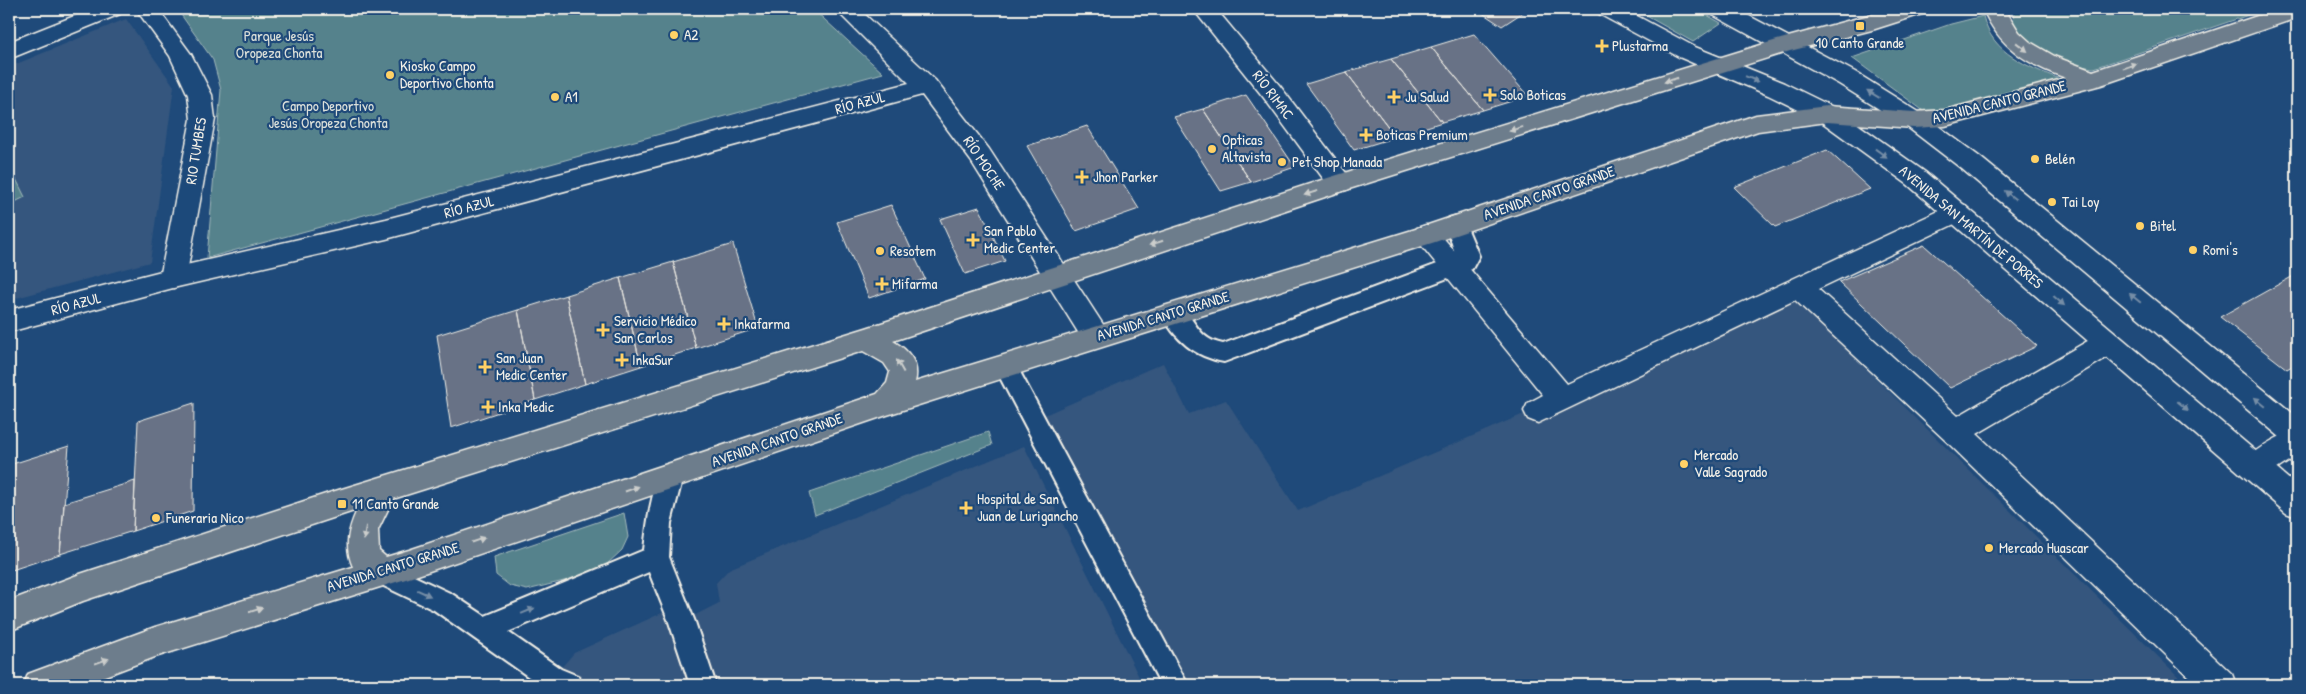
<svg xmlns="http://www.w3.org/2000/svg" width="2306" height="694" viewBox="0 0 2306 694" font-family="'Patrick Hand',sans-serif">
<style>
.built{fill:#35567e}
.green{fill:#55828c;stroke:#a4baba}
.building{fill:#677286;stroke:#f4f1e8}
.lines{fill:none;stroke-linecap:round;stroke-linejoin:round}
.lane-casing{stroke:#f4f1e8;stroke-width:4}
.street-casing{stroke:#f4f1e8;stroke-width:3}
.secondary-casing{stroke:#f4f1e8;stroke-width:3}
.primary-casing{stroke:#f4f1e8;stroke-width:3}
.lane{fill:#1f4a7a;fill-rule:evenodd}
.street{fill:#1f4a7a;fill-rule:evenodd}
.secondary{fill:#1f4a7a;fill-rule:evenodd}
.primary{fill:#6d7d8c;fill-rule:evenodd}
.oneway{fill:#cccecc}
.oneway2{fill:#748da6}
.poi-dot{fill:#ffd166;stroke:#1f4a7a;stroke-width:2}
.labels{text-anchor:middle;stroke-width:4.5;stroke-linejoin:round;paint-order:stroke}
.poi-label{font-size:15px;fill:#f4f1e8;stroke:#1f4a7a;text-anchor:start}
.park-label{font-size:15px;fill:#dce0da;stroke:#1f4a7a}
.street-label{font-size:15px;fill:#f4f1e8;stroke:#1f4a7a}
</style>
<rect width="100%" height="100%" fill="#1f4a7a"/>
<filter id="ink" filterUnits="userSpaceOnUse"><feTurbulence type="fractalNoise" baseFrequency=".02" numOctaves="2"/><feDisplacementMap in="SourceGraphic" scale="10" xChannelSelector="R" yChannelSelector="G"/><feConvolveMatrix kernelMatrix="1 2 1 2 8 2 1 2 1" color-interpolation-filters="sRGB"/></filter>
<g filter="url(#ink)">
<path class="built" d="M126,19l48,67 -24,176 -141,38v-233z
M1794,298l393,387h-1006l-141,-268 123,-54 26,51 37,-14 72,111z
M1024,446l119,239h-597l28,-32 90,-41 6,16 49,-25 -3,-20 13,-14z"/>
<path class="green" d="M177,9h636l70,64 -676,185 14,-168 -8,-30z
M1634,9h62l25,14 -28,19z
M2015,9h251l-172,59c-24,-2 -92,-25 -79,-59z
M1983,16c9,38 44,50 77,63l-131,36 -77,-57 99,-34z
M9,165l16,32 -16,8z
M988,432l4,13 -177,70 -6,-22z
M624,513l4,24 -6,13 -16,15 -30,13 -49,12 -17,-4 -14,-11 -2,-18z"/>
<path class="building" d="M1476,9h52l-26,17z
M1474,34l54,62 -45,14 -52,-63z
M1431,47l52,63 -41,12 -51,-63z
M1391,59l51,63 -46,15 -50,-65z
M1346,72l50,65 -42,13 -48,-66z
M1246,95l49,72 -44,15 -48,-73z
M1203,109l48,73 -30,9 -47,-74z
M1087,126l52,83 -63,22 -49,-85z
M1827,150l43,39 -95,38 -41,-40z
M891,205l34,74 -56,19 -32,-76z
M979,207l26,54 -40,13 -25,-55z
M733,244l25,84 -62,20 -23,-86z
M1924,245l113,101 -87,42 -111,-106z
M673,262l23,86 -55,18 -21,-88z
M2297,274v89l-10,6 -67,-52z
M620,278l21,88 -56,18 -19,-89z
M566,295l19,89 -50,16 -17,-90z
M518,310l17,90 -84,28 -14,-93z
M194,403l-1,108 -60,20 5,-110z
M69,446l-9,108 -51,17v-106z
M135,481l-2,50 -73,23 4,-51z"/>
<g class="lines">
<g class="lane-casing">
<path id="lane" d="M1456,216l7,2 16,38 -7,13 -248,93c-29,-5 -50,-23 -63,-49l3,-6c6,-2 10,-4 15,0 17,10 17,32 44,37l233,-87 -10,-33 3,-6z
M1005,357l8,2 175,326h-27l-167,-319 3,-7z
M671,465l9,4 3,7 -12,47 -2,34 26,65 21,63h-26l-21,-63 -20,-50 -141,60 53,37 17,7 3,9h-41l-106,-75 -63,-30 -4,-8 4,-8 9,-4 72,34 33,22 159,-66c3,-27 7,-57 18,-81z"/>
</g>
<g class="street-casing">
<path id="street" d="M92,9h31l-3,5 -111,45v-17z
M835,9h24l76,71 54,69 117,180 4,8 -4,8 -10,3 -10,-3 -115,-184 -49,-66 -536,144 -213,49 -164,44v-22l164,-42 213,-49 523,-136z
M1193,9h23l64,77 69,91 3,6 -3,6 -9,3 -9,-3 -67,-91z
M1956,203l9,2 4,7 -4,7 -147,70 140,127 140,-81 10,-3 10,3 4,8 -4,8 -141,83 255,240 4,11h-39l-251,-244 -151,-141 -257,123 -10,-4 -4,-8 4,-8 15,-8 -130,-160 4,-7 9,-3 9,3 132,156z
M2297,429v27l-32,21 -10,4 -10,-4 -5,-9c8,-16 40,-33 57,-39z"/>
</g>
<g class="secondary-casing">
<path id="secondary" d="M136,9h22l33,45 21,41 3,24 -29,159 -4,7 -9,3 -9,-3 -4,-7 31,-159 -3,-24 -18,-39z
M1596,9h28l71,38 89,36 51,25 90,64 372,314v31l-11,-4 -379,-329 -88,-64 -51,-25 -89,-38 -80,-43z
M1708,9h28l119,63 67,42 58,43 317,260v29l-10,-3 -325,-274 -56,-43 -67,-42 -128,-70z"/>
</g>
<g class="primary-casing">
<path id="primary" d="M1891,9h34l-3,5 -50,16 -82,21 -441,138 -456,152c16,9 27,23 22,41l504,-154 337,-113 71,-9 87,6 31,-2 121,-32c-38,-13 -67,-31 -83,-69h22l14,23 11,10 26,15 37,14 185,-62h19v9l-196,67 -156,41 -31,2 -87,-6 -69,9 -323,111 -548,173 -478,163 -254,79 -74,28h-57l4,-11 127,-47 198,-60c-9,-21 -5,-37 4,-57l-274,91 -74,30v-30l71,-27 252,-82 534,-164 465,-151 446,-137zM863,351l21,12 6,9 -3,11 -10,11 -468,156 -23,7 -7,-6 -1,-21 15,-31z"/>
</g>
<use href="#lane" class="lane"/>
<use href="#street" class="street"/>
<use href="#secondary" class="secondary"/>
<use href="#primary" class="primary"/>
</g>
<defs><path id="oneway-solid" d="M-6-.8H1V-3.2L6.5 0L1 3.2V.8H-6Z" transform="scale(1.25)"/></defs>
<g class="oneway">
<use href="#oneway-solid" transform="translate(2022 47) rotate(38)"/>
<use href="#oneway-solid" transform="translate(2130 66) rotate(-19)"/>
<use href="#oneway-solid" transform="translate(1671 80) rotate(163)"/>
<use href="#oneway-solid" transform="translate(1516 129) rotate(163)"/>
<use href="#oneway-solid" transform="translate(1311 193) rotate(162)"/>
<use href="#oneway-solid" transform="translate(1156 243) rotate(162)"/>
<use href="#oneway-solid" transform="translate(900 366) rotate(-119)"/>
<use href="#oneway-solid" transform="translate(632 489) rotate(-19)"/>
<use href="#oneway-solid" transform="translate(365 533) rotate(98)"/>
<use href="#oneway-solid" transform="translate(478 540) rotate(-19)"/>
<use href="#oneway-solid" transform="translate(256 610) rotate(-18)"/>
<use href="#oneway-solid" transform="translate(102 661) rotate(-20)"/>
</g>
<g class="oneway2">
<use href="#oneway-solid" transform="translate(1752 79) rotate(22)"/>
<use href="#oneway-solid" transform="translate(1873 94) rotate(-149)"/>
<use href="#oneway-solid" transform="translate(1881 153) rotate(36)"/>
<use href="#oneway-solid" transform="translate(2010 195) rotate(-141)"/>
<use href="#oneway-solid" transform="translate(2135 298) rotate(-140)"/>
<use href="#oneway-solid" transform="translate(2059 301) rotate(41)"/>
<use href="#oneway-solid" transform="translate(2260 402) rotate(-140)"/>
<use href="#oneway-solid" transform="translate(2183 406) rotate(40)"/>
<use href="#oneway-solid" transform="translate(424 593) rotate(25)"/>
<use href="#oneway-solid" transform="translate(528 611) rotate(-23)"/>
</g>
</g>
<g class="poi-dot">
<rect x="1855" y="21" width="10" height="10" rx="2.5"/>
<circle cx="674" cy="35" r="5"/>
<path d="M1599.5 38.5h5v5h5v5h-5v5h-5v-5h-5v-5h5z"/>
<circle cx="390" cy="75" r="5"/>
<path d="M1487.5 87.5h5v5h5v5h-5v5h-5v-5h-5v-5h5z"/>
<circle cx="555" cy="97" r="5"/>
<path d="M1391.5 89.5h5v5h5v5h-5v5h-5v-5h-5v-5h5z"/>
<path d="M1363.5 127.5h5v5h5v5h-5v5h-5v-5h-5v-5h5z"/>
<circle cx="1212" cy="149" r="5"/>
<circle cx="2035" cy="159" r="5"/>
<circle cx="1282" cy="162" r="5"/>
<path d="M1079.5 169.5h5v5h5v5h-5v5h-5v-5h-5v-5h5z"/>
<circle cx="2052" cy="202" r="5"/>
<circle cx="2140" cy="226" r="5"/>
<path d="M970.5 232.5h5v5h5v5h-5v5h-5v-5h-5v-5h5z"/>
<circle cx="2193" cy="250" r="5"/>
<circle cx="880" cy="251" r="5"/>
<path d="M879.5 276.5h5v5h5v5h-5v5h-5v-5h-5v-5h5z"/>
<path d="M721.5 316.5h5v5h5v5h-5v5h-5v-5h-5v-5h5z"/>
<path d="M600.5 322.5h5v5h5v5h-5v5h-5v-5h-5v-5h5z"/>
<path d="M619.5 352.5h5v5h5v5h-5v5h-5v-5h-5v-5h5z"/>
<path d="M482.5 359.5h5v5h5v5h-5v5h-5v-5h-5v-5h5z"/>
<path d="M485.5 399.5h5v5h5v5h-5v5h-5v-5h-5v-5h5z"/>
<circle cx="1684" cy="464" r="5"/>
<rect x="337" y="499" width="10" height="10" rx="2.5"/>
<path d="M963.5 500.5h5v5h5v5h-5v5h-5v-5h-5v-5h5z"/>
<circle cx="156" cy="518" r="5"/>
<circle cx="1989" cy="548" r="5"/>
</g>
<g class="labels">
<g class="poi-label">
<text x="684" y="40">A2</text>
<text x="1860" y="48" text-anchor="middle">10 Canto Grande</text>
<text x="1612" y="51">Plustarma</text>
<text x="400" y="71">Kiosko Campo<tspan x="400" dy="17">Deportivo Chonta</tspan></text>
<text x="1500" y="100">Solo Boticas</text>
<text x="565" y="102">A1</text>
<text x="1405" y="102">Ju Salud</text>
<text x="1376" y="140">Boticas Premium</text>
<text x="1222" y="145">Opticas<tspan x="1222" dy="17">Altavista</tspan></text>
<text x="2045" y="164">Belén</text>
<text x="1292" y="167">Pet Shop Manada</text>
<text x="1093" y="182">Jhon Parker</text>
<text x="2062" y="207">Tai Loy</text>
<text x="2150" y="231">Bitel</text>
<text x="984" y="236">San Pablo<tspan x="984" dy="17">Medic Center</tspan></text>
<text x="2203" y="255">Romi's</text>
<text x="890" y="256">Resotem</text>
<text x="892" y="289">Mifarma</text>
<text x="614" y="326">Servicio Médico<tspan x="614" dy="17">San Carlos</tspan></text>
<text x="734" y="329">Inkafarma</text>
<text x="496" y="363">San Juan<tspan x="496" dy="17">Medic Center</tspan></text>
<text x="632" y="365">InkaSur</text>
<text x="498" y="412">Inka Medic</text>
<text x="1694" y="460">Mercado<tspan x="1694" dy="17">Valle Sagrado</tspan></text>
<text x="977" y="504">Hospital de San<tspan x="977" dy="17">Juan de Lurigancho</tspan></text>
<text x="352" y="509">11 Canto Grande</text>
<text x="166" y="523">Funeraria Nico</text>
<text x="1999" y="553">Mercado Huascar</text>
</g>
<g class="park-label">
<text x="279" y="41">Parque Jesús<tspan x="279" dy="17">Oropeza Chonta</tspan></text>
<text x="328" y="111">Campo Deportivo<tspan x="328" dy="17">Jesús Oropeza Chonta</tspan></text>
</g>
<g class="street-label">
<text transform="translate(1273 95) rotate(53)" y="5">RÍO RIMAC</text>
<text transform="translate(1999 102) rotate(-14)" y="5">AVENIDA CANTO GRANDE</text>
<text transform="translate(860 103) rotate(-15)" y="5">RÍO AZUL</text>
<text transform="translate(196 151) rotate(-81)" y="5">RIO TUMBES</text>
<text transform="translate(984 163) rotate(56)" y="5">RÍO MOCHE</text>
<text transform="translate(1549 193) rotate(-19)" y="5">AVENIDA CANTO GRANDE</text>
<text transform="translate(469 207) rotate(-15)" y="5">RÍO AZUL</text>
<text transform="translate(1971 227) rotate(40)" y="5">AVENIDA SAN MARTÍN DE PORRES</text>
<text transform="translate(76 304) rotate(-15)" y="5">RÍO AZUL</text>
<text transform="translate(1163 316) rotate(-17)" y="5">AVENIDA CANTO GRANDE</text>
<text transform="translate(777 440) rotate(-19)" y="5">AVENIDA CANTO GRANDE</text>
<text transform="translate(393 567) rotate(-17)" y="5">AVENIDA CANTO GRANDE</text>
</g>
</g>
<rect width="2306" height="694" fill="none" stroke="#1f4a7a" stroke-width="30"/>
<rect x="15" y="15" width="2276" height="664" fill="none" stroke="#f4f1e8" stroke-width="2" filter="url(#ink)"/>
</svg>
